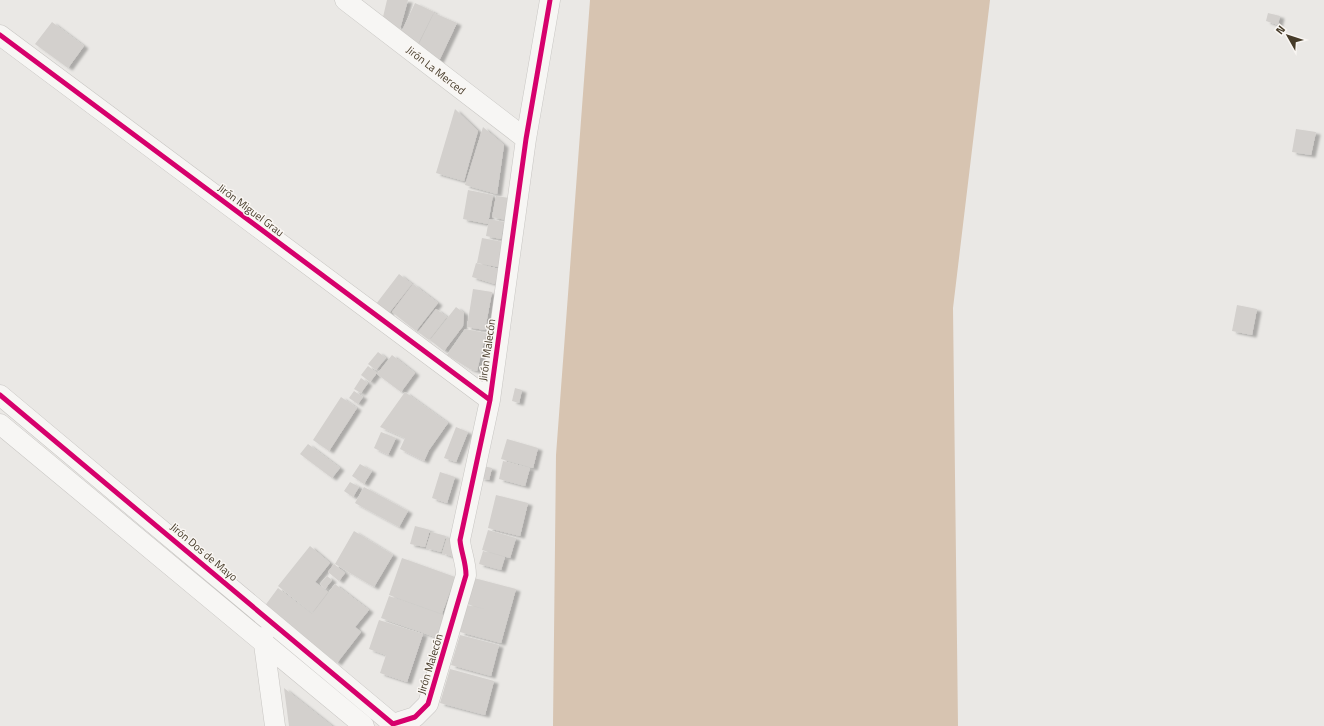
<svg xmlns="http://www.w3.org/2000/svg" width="1324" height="726" viewBox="0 0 1324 726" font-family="'Titillium Web',sans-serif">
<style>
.water{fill:#d7c4b1}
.building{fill:#d3d0cd;filter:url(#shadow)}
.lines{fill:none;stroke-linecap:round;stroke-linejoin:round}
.minor-casing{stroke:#c8c6c3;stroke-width:21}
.minor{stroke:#f7f6f4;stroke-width:20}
.cycleway-casing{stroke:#f9f6f3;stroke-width:8}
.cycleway{stroke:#d6006c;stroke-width:5}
.labels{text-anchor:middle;stroke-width:3;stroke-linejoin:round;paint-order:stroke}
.street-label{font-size:11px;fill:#463b29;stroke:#f9f6f3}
</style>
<defs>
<filter id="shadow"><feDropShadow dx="4.5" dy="2.5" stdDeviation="1" flood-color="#0004"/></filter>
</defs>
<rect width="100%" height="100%" fill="#eae8e5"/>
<path class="water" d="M590,0h400l-37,308 5,418h-405l3,-271z"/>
<path class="building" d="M387,0h21l-8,29 -17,-12z
M415,3l19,9 -17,34 -18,-9z
M434,13l23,10 -18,38 -23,-11z
M1268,13l12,3 -2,9 -12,-4z
M52,22l32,24 -16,22 -33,-24z
M455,109l23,22 -14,50 -28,-8z
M483,127l21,18 -7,49 -32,-9z
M1296,129l20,3 -5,23 -19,-3z
M468,190l25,5 -5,29 -25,-5z
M496,196l13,2 -3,22 -14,-3z
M489,219l15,3 -3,17 -15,-3z
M482,238l21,4 -5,25 -21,-4z
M476,263l23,6 -4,15 -23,-7z
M399,274l13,10 -23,29 -13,-9z
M413,284l25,19 -22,28 -24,-19z
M473,289l19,3 -7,38 -18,-3z
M1237,305l20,4 -5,26 -20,-4z
M456,307l8,6 -1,13 -19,25 -14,-11z
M436,309l11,8 -18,23 -11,-8z
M465,329l21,4 -9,38 -7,-2 -23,-14z
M378,352l8,6 -10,12 -8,-6z
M392,355l23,18 -14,19 -24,-18z
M368,366l9,7 -7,9 -9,-7z
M361,378l7,5 -7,10 -7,-4z
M515,388l7,2 -3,13 -7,-2z
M354,391l9,6 -5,7 -9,-6z
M405,392l43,31 -19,27 -5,11 -24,-12 5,-11 -25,-11z
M341,397l16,11 -28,43 -16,-11z
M456,427l12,5 -12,30 -12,-4z
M381,432l15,6 -8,17 -14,-7z
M507,439l31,9 -5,20 -32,-9z
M308,444l32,24 -8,10 -32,-24z
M503,461l27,7 -5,18 -26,-7z
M360,464l12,7 -8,13 -12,-8z
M483,466l9,2 -3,12 -9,-2z
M440,472l15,5 -8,26 -15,-5z
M350,482l9,5 -6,10 -9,-6z
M364,487l44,24 -9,16 -44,-24z
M496,495l32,8 -8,33 -32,-8z
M415,526l15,4 -5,17 -15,-3z
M488,530l28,8 -6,20 -28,-8z
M354,531l39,24 -19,32 -39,-23z
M431,532l15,4 -5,16 -15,-4z
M447,537l10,4 -3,16 -12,-4z
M310,546l20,17 -15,19 13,10 -16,21 -34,-27z
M483,551l22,6 -4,13 -22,-6z
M402,558l53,19 -13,37 -53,-19z
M334,564l11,9 -6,8 -11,-9z
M327,576l5,4 -7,9 -5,-5z
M474,578l42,11 -15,54 -41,-11 7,-27 17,4 -17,-5z
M335,584l34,26 -14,17 6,5 -24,31 -73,-56 14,-19 34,26z
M389,596l57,20 -8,22 -57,-20z
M379,620l44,14 -16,48 -27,-9 6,-18 -17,-6z
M460,635l39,10 -8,31 -40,-11z
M450,669l44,12 -9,34 -45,-12z
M284,688l48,38h-43z"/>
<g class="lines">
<g class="minor-casing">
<path id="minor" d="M345,0l181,139
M0,35l490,365
M0,395l393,329
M0,424l364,302
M263,637l12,89
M393,724l22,-7 13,-13 38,-129c0,-13 -5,-23 -6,-35l30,-140 36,-261 24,-139"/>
</g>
<use href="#minor" class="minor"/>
<g class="cycleway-casing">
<path id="cycleway" d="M0,35l490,365
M0,395l393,329
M393,724l22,-7 13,-13 38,-129c0,-13 -5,-23 -6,-35l30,-140 36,-261 24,-139"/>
</g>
<use href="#cycleway" class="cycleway"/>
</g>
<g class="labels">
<g class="street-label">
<text transform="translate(436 70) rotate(38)" y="4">Jirón La Merced</text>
<text transform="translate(251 210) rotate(37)" y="4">Jirón Miguel Grau</text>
<text transform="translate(487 350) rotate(-82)" y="4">Jirón Malecón</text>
<text transform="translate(204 552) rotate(40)" y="4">Jirón Dos de Mayo</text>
<text transform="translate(430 664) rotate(-73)" y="4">Jirón Malecón</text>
</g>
</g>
<g transform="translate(1288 36) rotate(309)" stroke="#f9f6f3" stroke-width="3" paint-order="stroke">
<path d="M0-3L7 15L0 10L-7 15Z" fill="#463b29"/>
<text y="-6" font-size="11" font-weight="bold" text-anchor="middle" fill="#463b29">N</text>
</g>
</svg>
